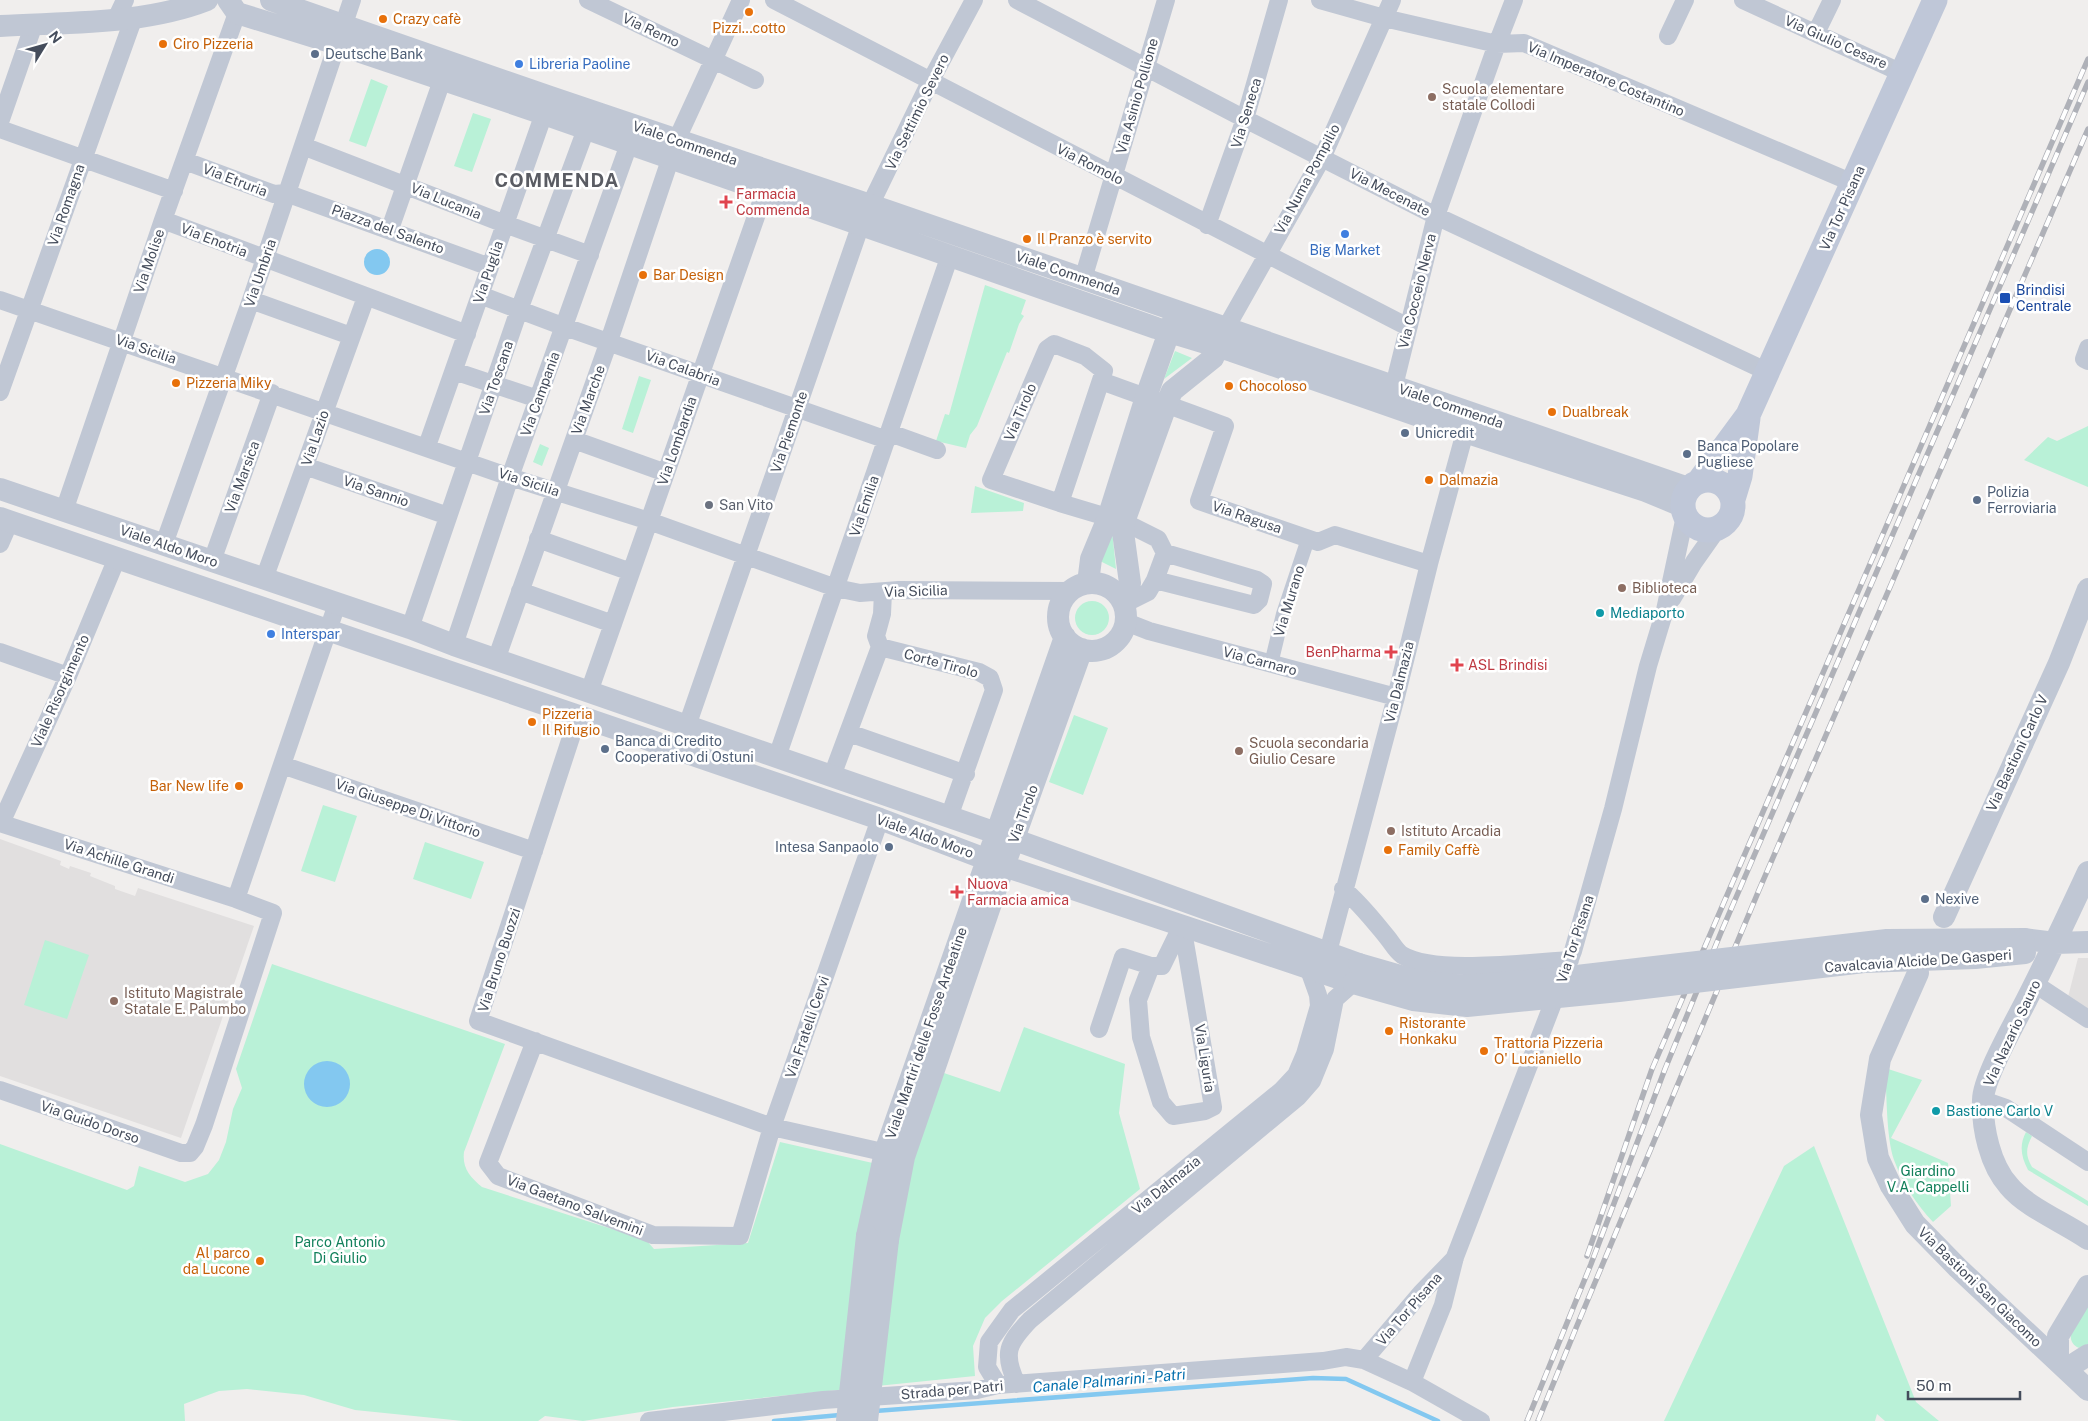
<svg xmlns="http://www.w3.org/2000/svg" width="2088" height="1421" viewBox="0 0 2088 1421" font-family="'Public Sans',sans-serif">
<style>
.education{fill:#e1dfdf}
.green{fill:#b9f1d7}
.water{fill:#83c8f0}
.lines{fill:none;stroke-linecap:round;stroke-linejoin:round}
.stream{stroke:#83c8f0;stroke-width:4.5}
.pedestrian{stroke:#c0c7d4;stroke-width:14}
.minor{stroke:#c0c7d4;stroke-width:18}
.tertiary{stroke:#c0c7d4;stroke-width:22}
.secondary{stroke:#bfc7d8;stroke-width:25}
.rail-casing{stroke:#afb1b8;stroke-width:5.5}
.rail{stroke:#fff;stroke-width:4;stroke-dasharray:11;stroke-linecap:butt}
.tertiary-bridge{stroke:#c0c7d4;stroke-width:22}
.food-dot{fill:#e8710a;stroke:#fff;stroke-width:2}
.service-dot{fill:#5c6f8a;stroke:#fff;stroke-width:2}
.shop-dot{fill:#3f7fe0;stroke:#fff;stroke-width:2}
.education-dot{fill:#8d6e63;stroke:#fff;stroke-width:2}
.health-dot{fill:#e0444e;stroke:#fff;stroke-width:2}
.transit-dot{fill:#1a4fb4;stroke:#fff;stroke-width:2}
.worship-dot{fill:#6b7280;stroke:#fff;stroke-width:2}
.culture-dot{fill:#0f9aa8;stroke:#fff;stroke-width:2}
.labels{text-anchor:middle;stroke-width:5;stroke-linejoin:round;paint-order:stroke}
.food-label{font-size:14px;fill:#c56008;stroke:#fff;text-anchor:start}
.street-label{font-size:14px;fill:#454d5c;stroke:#fff}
.service-label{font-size:14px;fill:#4e5e75;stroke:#fff;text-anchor:start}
.shop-label{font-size:14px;fill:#366cbe;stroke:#fff;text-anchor:start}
.education-label{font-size:14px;fill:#785e54;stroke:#fff;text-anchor:start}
.health-label{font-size:14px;fill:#be3a42;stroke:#fff;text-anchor:start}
.transit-label{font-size:14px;fill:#164399;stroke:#fff;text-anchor:start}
.worship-label{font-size:14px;fill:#5b616d;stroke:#fff;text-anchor:start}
.culture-label{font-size:14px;fill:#0d838f;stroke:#fff;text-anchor:start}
.park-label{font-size:14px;fill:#12805b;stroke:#fff}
.water-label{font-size:15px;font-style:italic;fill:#0570ae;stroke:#fff}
.district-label{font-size:19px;font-weight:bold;letter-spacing:1px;fill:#5a5c63;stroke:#fff}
</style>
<rect width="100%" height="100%" fill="#f0eeed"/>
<path class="education" d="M0,839l61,22 -1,4 9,4 1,-3 21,7 -1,3 25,10v3l20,7 3,-8 116,38 -73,212 -181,-62z
M2078,958h10v51l-20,-12z"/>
<path class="green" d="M371,79l17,7 -22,61 -17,-6z
M473,113l18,6 -19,53 -18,-6z
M985,285l41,15 -5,14 3,2 -5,8 -10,29 -2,-1 -30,74 -7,9 -4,13 -30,-7 9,-27 4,1z
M1175,351l17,7 -28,21z
M639,376l12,4 -18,53 -11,-4z
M2088,426v61l-64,-27 24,-23 9,4z
M540,444l9,4 -7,18 -9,-4z
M975,486l49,17 -1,8 -52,2z
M1112,530l4,39 -16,-8z
M1075 618a17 17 0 1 1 34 0a17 17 0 1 1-34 0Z
M1074,715l34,13 -25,67 -34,-13z
M323,805l34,11 -22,66 -34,-11z
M425,842l59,20 -13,37 -58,-20z
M45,940l44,15 -22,64 -43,-14z
M272,964l233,80 -41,108c-2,16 6,25 18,35l164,53 8,9 94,-6 32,-101 128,29 33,-99 59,20 24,-65 101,37 -6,49 21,76 -138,112 -17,17 -12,28 2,30 -302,31 -90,14 -38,-5 -7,5h-75l-108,-11 -51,-15 -57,-6 -28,2 -35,13 1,17h-185v-277l127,46 7,-4 5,-20 46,16 23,-8 11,-14 7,-18 7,-33 9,-21 -6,-19z
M1885,1068l37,12 -31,58 57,25 3,43 -18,16c-17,-18 -30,-38 -39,-62 -8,-24 -7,-65 -9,-92z
M2026,1132l6,4c-6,12 -7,19 0,31l56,34v5l-60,-36c-7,-13 -9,-25 -2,-38z
M1814,1146l102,256 23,19h-54l-8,-7 -2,7h-211l120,-255z
M2088,1302v42l-9,4c-20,-9 2,-34 9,-46z"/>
<path class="water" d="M364 262a13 13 0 1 1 26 0a13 13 0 1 1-26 0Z
M304 1084a23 23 0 1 1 46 0a23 23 0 1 1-46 0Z"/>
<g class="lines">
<path class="stream" d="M875,1411l438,-33 33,1 92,42
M774,1421l66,-6"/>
<path class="pedestrian" d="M1271,664l12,-50 25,-75"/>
<path class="minor" d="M588,0l167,80
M774,0l634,327
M1017,0l228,119 191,97 332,156
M1320,0l64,18 113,26 27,-1 329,140
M1743,0l159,73
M116,19l9,-19
M1816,33l16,-33
M1668,36l17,-36
M0,122l34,-98
M0,129l174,62
M303,146l202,78 85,31
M185,161l89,33 12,-1 204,74
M163,220l304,114
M1207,225l38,-106 34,-119
M390,229l56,-160
M1083,279l83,-279
M480,295l85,32 322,113
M0,300l510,177 139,44 187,67 24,5 39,-3 171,1
M251,300l100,36
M1226,328l96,-170 70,-158
M1054,344l31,12 19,15 -44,132 -69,-23 56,-131z
M2088,348l-4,11 4,2
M454,371l84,28
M1101,381c41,15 83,29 124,45l-26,75 119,41 17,-7 94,29
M1394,386l42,-170 61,-172 17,-44
M0,392l134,-375
M890,433l47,17
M574,440l92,33
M427,446l121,-344
M305,466l143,50
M1060,503l64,19 34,17 7,14 -10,27 -7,12 -24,12
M64,511l99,-291 74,-207
M538,539l93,33
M0,544l10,-23
M164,544l87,-244 101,-300
M212,561l60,-168
M264,579l102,-282
M1155,580l99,25 5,-5 4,-16 -6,-4 -92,-27
M520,591l93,33
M1672,599l22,-37 24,-34
M1126,622l23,9 247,66
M410,628l109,-318 67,-181
M454,645l56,-168 119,-333
M880,647l-4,-11 6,-22 1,-22
M0,652l68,24
M496,660l113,-319 68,-202 64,-139
M589,692l176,-501
M578,716l-100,305 294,106 124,28
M687,726l174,-502 69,-142 44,-82
M849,733l117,41
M777,757l173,-502
M282,765l252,86
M832,776l48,-129 99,25 11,6 4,12 -45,127
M0,823l236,76 37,14 -69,212 -9,22 -5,6h-9l-181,-63
M1,823l67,-147 49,-118
M1343,889c17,14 30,31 44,48 5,6 9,14 15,18 32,20 129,7 168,5
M236,899l101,-295
M1182,925l31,182 -8,4 -32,5 -12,-14 -20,-65 -3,-37 13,-34h11z
M1328,952l68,-255 33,-133 39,-143
M2035,984l53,35
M1099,1029l24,-72 28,9
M535,1041l-47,122 10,13 155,59 87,1 32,-109 108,-308
M1983,1100l23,8 82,54
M1364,1360l57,-67 34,-35
M1412,1382l31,-77 12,-48 118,-306 40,-142 35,-143 17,-56 20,-94
M1017,1384c-15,-31 -9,-41 13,-64l268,-223 14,-16 13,-32 10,-50 18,-16
M998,1385l-11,-18 2,-25 23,-32 270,-220 14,-15 9,-21 14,-48 -1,-11 -10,-28
M649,1421l174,-21 154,-10 21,-5 325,-24 23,-4 18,3 48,22 69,39"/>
<path class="tertiary" d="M228,0l9,13 100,31 207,70 612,214 76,23 233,81 181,59 36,15
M271,0l279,97 338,114 800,277
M0,26c68,-4 143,-1 207,-26
M0,489l410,139 44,17 542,188 363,131
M0,518l880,301 124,47 349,117
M1088,583l3,-24 17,-41 38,-121 28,-79
M1058 617a34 34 0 1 1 68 0a34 34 0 1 1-68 0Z
M1124,604l6,-21 -7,-51 1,-10 43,-119 5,-12 41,-33 10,-23
M2088,872c-20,43 -40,86 -61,127 -11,22 -44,79 -44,101 -1,28 7,65 26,86 17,21 56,37 79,53
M1944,917l115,-254 29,-74
M2024,939l31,4 33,-1
M1918,973l-38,86 -9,56 7,43 13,28 24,38 43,44 130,122
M867,1236l18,-84 180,-515
M888,1240l16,-83 93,-271 85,-237
M2058,1361v-25l30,-50
M2066,1369l22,-14"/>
<path class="secondary" d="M1683 505a25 25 0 1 1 50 0a25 25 0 1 1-50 0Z
M1700,480l48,-65 187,-415
M1733,499l7,-23 8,-58"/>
<g class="rail-casing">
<path id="rail" d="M1587,1256l65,-187 436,-1010
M1527,1421l64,-157 74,-195 57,-139 366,-848
M1538,1421l38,-93 183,-438 329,-761"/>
</g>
<use href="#rail" class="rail"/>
<path class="tertiary-bridge" d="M1359,964l59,17 46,5 87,-7 336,-39 137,-1
M1353,983l60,17 54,6 152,-15 245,-29 111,-4 50,-5
M847,1421l20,-185
M867,1421l21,-181"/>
</g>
<g class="food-dot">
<circle cx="749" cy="12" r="5"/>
<circle cx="383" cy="19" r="5"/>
<circle cx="163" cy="44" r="5"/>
<circle cx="1027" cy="239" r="5"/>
<circle cx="643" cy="275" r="5"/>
<circle cx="176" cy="383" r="5"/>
<circle cx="1229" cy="386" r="5"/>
<circle cx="1552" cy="412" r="5"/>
<circle cx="1429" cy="480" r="5"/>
<circle cx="532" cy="722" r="5"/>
<circle cx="239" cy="786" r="5"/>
<circle cx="1388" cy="850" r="5"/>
<circle cx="1389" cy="1031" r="5"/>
<circle cx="1484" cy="1051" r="5"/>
<circle cx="260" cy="1261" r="5"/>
</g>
<g class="service-dot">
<circle cx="315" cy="54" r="5"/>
<circle cx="1405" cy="433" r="5"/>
<circle cx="1687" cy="454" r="5"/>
<circle cx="1977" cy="500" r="5"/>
<circle cx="605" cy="749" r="5"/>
<circle cx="889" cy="847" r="5"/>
<circle cx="1925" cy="899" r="5"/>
</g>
<g class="shop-dot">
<circle cx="519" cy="64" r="5"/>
<circle cx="1345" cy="234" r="5"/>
<circle cx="271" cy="634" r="5"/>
</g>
<g class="education-dot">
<circle cx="1432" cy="97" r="5"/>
<circle cx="1622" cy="588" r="5"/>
<circle cx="1239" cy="751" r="5"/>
<circle cx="1391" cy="831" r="5"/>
<circle cx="114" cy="1001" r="5"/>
</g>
<g class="health-dot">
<path d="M723.5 194.5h5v5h5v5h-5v5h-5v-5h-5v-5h5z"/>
<path d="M1388.5 644.5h5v5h5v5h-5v5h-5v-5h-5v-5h5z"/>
<path d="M1454.5 657.5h5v5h5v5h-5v5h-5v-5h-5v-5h5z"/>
<path d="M954.5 884.5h5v5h5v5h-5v5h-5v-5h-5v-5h5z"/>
</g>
<rect class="transit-dot" x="1999" y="292" width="12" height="12" rx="2.5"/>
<circle class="worship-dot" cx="709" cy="505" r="5"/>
<g class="culture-dot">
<circle cx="1600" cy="613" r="5"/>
<circle cx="1936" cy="1111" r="5"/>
</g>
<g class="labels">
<g class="food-label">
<text x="393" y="24">Crazy cafè</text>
<text x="749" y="33" text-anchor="middle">Pizzi...cotto</text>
<text x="173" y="49">Ciro Pizzeria</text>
<text x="1037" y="244">Il Pranzo è servito</text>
<text x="653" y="280">Bar Design</text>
<text x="186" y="388">Pizzeria Miky</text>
<text x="1239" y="391">Chocoloso</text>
<text x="1562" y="417">Dualbreak</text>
<text x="1439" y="485">Dalmazia</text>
<text x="542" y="719">Pizzeria<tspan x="542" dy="16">Il Rifugio</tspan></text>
<text x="229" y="791" text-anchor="end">Bar New life</text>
<text x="1398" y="855">Family Caffè</text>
<text x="1399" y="1028">Ristorante<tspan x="1399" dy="16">Honkaku</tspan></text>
<text x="1494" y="1048">Trattoria Pizzeria<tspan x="1494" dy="16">O' Lucianiello</tspan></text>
<text x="250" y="1258" text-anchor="end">Al parco<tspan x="250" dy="16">da Lucone</tspan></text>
</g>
<g class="street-label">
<text transform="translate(651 30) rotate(25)" y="5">Via Remo</text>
<text transform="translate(1836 42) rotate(24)" y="5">Via Giulio Cesare</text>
<text transform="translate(1606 79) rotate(23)" y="5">Via Imperatore Costantino</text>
<text transform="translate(1137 96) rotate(-74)" y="5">Via Asinio Pollione</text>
<text transform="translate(917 112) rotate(-64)" y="5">Via Settimio Severo</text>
<text transform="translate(1246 113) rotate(-73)" y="5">Via Seneca</text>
<text transform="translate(685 143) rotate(19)" y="5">Viale Commenda</text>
<text transform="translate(1090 164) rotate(27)" y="5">Via Romolo</text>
<text transform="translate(1307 179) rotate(-62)" y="5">Via Numa Pompilio</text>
<text transform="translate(235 180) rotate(21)" y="5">Via Etruria</text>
<text transform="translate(1390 192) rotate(27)" y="5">Via Mecenate</text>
<text transform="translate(446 201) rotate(22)" y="5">Via Lucania</text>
<text transform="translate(66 205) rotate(-71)" y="5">Via Romagna</text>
<text transform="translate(1842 208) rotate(-66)" y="5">Via Tor Pisana</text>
<text transform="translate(388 229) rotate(20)" y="5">Piazza del Salento</text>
<text transform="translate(214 240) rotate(21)" y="5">Via Enotria</text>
<text transform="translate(149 261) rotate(-71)" y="5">Via Molise</text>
<text transform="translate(488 272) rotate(-71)" y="5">Via Puglia</text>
<text transform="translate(260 273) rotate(-71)" y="5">Via Umbria</text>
<text transform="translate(1068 273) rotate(19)" y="5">Viale Commenda</text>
<text transform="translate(1417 291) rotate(-76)" y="5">Via Cocceio Nerva</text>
<text transform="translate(146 349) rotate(19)" y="5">Via Sicilia</text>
<text transform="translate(683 368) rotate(20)" y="5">Via Calabria</text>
<text transform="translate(496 378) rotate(-71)" y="5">Via Toscana</text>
<text transform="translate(540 394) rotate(-70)" y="5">Via Campania</text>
<text transform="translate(588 400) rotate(-70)" y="5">Via Marche</text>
<text transform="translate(1451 406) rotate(19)" y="5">Viale Commenda</text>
<text transform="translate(1020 412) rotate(-67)" y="5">Via Tirolo</text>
<text transform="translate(789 432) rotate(-71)" y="5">Via Piemonte</text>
<text transform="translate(315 438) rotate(-71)" y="5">Via Lazio</text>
<text transform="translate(677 441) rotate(-71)" y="5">Via Lombardia</text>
<text transform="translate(242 477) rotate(-70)" y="5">Via Marsica</text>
<text transform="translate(529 482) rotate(18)" y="5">Via Sicilia</text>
<text transform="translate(376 491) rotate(19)" y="5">Via Sannio</text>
<text transform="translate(864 506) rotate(-71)" y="5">Via Emilia</text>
<text transform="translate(1247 517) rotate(19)" y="5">Via Ragusa</text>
<text transform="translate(169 546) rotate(19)" y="5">Viale Aldo Moro</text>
<text transform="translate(916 591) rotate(-2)" y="5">Via Sicilia</text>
<text transform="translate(1289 601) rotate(-73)" y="5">Via Murano</text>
<text transform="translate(1260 661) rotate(15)" y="5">Via Carnaro</text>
<text transform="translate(941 663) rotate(15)" y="5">Corte Tirolo</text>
<text transform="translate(1399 682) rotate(-76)" y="5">Via Dalmazia</text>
<text transform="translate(60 691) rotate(-66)" y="5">Viale Risorgimento</text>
<text transform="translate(2017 753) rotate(-65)" y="5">Via Bastioni Carlo V</text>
<text transform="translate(408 808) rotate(19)" y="5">Via Giuseppe Di Vittorio</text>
<text transform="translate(1023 814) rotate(-70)" y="5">Via Tirolo</text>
<text transform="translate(925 836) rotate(20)" y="5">Viale Aldo Moro</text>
<text transform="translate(119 861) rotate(18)" y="5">Via Achille Grandi</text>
<text transform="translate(1575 939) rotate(-72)" y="5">Via Tor Pisana</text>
<text transform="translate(499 960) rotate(-72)" y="5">Via Bruno Buozzi</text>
<text transform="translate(1918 961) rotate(-4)" y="5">Cavalcavia Alcide De Gasperi</text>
<text transform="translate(807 1027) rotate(-71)" y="5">Via Fratelli Cervi</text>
<text transform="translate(926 1033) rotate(-71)" y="5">Viale Martiri delle Fosse Ardeatine</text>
<text transform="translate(2012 1033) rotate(-65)" y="5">Via Nazario Sauro</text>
<text transform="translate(1205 1058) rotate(81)" y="5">Via Liguria</text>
<text transform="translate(90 1122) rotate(19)" y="5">Via Guido Dorso</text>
<text transform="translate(1166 1185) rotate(-39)" y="5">Via Dalmazia</text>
<text transform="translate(575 1205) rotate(21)" y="5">Via Gaetano Salvemini</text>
<text transform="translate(1980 1287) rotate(44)" y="5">Via Bastioni San Giacomo</text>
<text transform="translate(1409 1309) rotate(-49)" y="5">Via Tor Pisana</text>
<text transform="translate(952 1390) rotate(-5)" y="5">Strada per Patri</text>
</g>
<g class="service-label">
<text x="325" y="59">Deutsche Bank</text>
<text x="1415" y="438">Unicredit</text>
<text x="1697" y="451">Banca Popolare<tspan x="1697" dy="16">Pugliese</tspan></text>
<text x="1987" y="497">Polizia<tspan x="1987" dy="16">Ferroviaria</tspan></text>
<text x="615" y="746">Banca di Credito<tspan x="615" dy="16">Cooperativo di Ostuni</tspan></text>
<text x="879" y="852" text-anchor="end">Intesa Sanpaolo</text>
<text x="1935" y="904">Nexive</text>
</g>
<g class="shop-label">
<text x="529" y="69">Libreria Paoline</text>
<text x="1345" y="255" text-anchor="middle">Big Market</text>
<text x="281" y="639">Interspar</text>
</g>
<g class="education-label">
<text x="1442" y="94">Scuola elementare<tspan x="1442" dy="16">statale Collodi</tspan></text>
<text x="1632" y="593">Biblioteca</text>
<text x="1249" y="748">Scuola secondaria<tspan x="1249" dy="16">Giulio Cesare</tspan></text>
<text x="1401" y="836">Istituto Arcadia</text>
<text x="124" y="998">Istituto Magistrale<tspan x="124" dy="16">Statale E. Palumbo</tspan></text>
</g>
<g class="health-label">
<text x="736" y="199">Farmacia<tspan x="736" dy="16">Commenda</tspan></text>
<text x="1381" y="657" text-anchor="end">BenPharma</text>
<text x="1468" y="670">ASL Brindisi</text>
<text x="967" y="889">Nuova<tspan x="967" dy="16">Farmacia amica</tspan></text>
</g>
<g class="transit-label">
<text x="2016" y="295">Brindisi<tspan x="2016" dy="16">Centrale</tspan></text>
</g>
<g class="worship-label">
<text x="719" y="510">San Vito</text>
</g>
<g class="culture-label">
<text x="1610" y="618">Mediaporto</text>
<text x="1946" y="1116">Bastione Carlo V</text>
</g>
<g class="park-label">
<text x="1928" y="1176">Giardino<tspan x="1928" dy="16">V.A. Cappelli</tspan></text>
<text x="340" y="1247">Parco Antonio<tspan x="340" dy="16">Di Giulio</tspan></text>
</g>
<g class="water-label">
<text transform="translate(1109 1381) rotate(-5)" y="5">Canale Palmarini - Patri</text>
</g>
<g class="district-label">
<text x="557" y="187">COMMENDA</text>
</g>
</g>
<g transform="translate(45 45) rotate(53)" stroke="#ffffff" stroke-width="4" paint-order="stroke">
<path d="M0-4L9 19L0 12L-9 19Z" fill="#454d5c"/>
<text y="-8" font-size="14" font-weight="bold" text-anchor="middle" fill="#454d5c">N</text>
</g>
<path d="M1908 1391v8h112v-8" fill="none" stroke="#454d5c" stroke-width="2.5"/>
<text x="1916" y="1391" font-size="15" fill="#454d5c" stroke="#ffffff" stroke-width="4" paint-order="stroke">50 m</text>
</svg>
